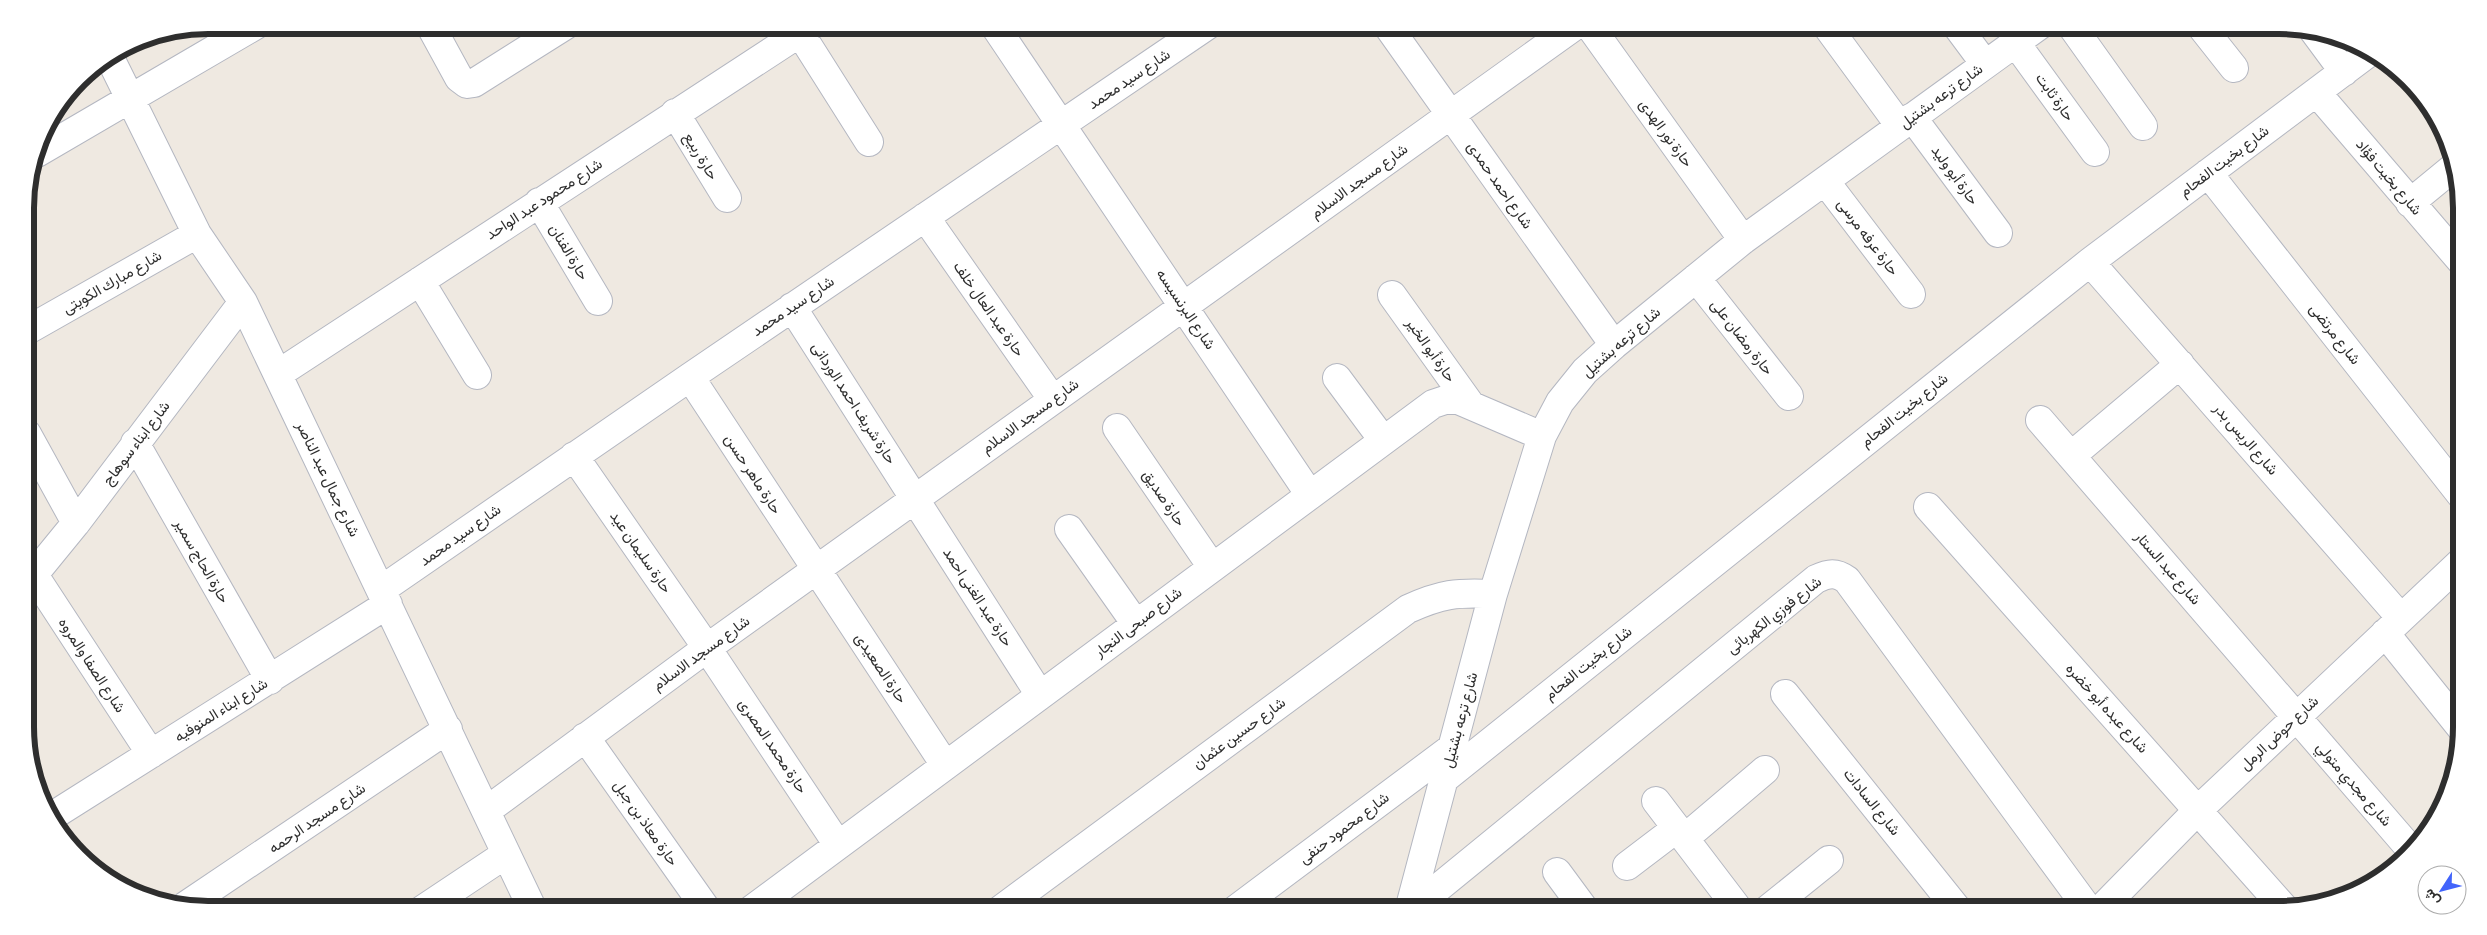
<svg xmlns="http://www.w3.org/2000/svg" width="2487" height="935" viewBox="0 0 2487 935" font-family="'Alegreya Sans',Vazirmatn,sans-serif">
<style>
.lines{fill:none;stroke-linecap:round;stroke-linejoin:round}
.minor-casing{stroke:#b4b7c1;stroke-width:30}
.minor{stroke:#fff;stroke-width:28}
.labels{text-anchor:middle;stroke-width:4;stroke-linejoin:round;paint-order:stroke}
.street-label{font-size:15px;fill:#2e2e2e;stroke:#fff}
.rim{fill:none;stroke:#2e2e2e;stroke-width:6}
</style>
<rect width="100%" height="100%" fill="#efe9e1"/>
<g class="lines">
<g class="minor-casing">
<path id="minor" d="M430,25l29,53 8,6 7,-1 92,-58
M994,25l316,470
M1387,25l227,320
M1589,25l154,215
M1826,25l74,101
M1956,25l29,39
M2071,25l72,101
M2200,25l34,43
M2313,30l31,42
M800,33l69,109
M2015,42l80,110
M109,56l88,178 46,68 290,608
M2317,93l144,168
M675,113l52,85
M1912,117l86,116
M37,153l219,-128
M2208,173l253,322
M1825,181l86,113
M539,202l59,99
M2410,203l45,-37
M925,217l128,183
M2090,262l311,356
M1696,278l93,118
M420,281l57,94
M1392,295l78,109
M792,307l248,388
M26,331l171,-97
M278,374l534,-349
M690,377l255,388
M1337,378l46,62
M2040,420l372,431
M1117,428l95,139
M27,434l49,89
M135,443l135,237
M574,456l133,192 131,197
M2071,456l109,-92
M1928,507l358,403
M1069,529l67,95
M34,575l117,179
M27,583l49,-60 167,-221
M381,590l309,-213 518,-352
M2385,633l77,96
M1785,694l173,216
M585,737l122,173
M1444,779l646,-517 281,-211
M1656,801l83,109
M486,811l221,-163 869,-623
M54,815l334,-211
M1685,838l80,-68
M1627,866l50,-38
M1557,872l28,38
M185,906l263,-177
M422,910l84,-56
M751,910l682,-506 12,-4h13l84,36
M1000,910l408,-301c33,-15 49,-17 85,-15
M1235,910l218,-163
M1409,910l84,-316 49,-158 18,-34 25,-31 29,-26 129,-105 297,-215
M1411,910l405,-331c13,-6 20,-7 31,1l242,330
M1767,910l62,-50
M2100,910l98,-100 264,-249"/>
</g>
<use href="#minor" class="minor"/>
</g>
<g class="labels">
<g class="street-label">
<text transform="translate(1129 79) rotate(-34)" y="5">شارع سيد محمد</text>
<text transform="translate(1941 96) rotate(-36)" y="5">شارع ترعه بشتيل</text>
<text transform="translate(2055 97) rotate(54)" y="5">حارة ثابت</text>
<text transform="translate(1666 133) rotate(54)" y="5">حارة نور الهدى</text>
<text transform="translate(701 156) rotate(59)" y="5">حارة ربيع</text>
<text transform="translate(2224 161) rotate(-37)" y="5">شارع بخيت الفحام</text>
<text transform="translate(1955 175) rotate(54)" y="5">حارة أبو وليد</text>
<text transform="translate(2389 177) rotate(50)" y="5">شارع بخيت فؤاد</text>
<text transform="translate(1359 181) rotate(-36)" y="5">شارع مسجد الاسلام</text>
<text transform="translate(1500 185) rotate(55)" y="5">شارع احمد حمدى</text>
<text transform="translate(544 199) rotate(-33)" y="5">شارع محمود عبد الواحد</text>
<text transform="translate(1868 237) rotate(53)" y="5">حارة عرفه مرسى</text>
<text transform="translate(569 252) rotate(59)" y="5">حارة الفنان</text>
<text transform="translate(112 282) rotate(-30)" y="5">شارع مبارك الكويتى</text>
<text transform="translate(793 306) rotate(-34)" y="5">شارع سيد محمد</text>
<text transform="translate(989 309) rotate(55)" y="5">حارة عبد العال خلف</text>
<text transform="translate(1186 309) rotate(56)" y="5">شارع البرنسيسه</text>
<text transform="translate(2335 334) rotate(52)" y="5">شارع مرتضى</text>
<text transform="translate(1742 337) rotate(52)" y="5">حارة رمضان على</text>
<text transform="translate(1621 342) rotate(-41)" y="5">شارع ترعه بشتيل</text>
<text transform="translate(1431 350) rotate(55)" y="5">حارة أبو الخير</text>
<text transform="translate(854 403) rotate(57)" y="5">حارة شريف احمد الوردانى</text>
<text transform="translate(1904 410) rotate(-39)" y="5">شارع بخيت الفحام</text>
<text transform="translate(1030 416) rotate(-36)" y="5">شارع مسجد الاسلام</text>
<text transform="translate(2246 439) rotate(49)" y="5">شارع الريس بدر</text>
<text transform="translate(136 443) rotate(-53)" y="5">شارع ابناء سوهاج</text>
<text transform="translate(753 474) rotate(57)" y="5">حارة ماهر حسن</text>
<text transform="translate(328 479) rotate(64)" y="5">شارع جمال عبد الناصر</text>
<text transform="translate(1164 498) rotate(56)" y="5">حارة صديق</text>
<text transform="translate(460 535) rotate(-35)" y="5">شارع سيد محمد</text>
<text transform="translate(641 552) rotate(55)" y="5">حارة سليمان عيد</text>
<text transform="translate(202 561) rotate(60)" y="5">حارة الحاج سمير</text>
<text transform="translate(2168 568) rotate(49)" y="5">شارع عبد الستار</text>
<text transform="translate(978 597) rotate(57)" y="5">حارة عبد الغنى احمد</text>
<text transform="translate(1774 615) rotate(-38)" y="5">شارع فوزي الكهربائى</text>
<text transform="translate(1138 622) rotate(-37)" y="5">شارع صبحى النجار</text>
<text transform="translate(701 653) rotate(-36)" y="5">شارع مسجد الاسلام</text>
<text transform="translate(1588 663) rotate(-39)" y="5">شارع بخيت الفحام</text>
<text transform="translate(92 665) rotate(57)" y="5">شارع الصفا والمروه</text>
<text transform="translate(881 668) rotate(56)" y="5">حارة الصعيدى</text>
<text transform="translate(2107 708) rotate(48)" y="5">شارع عبده أبو خضره</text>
<text transform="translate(221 710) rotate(-32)" y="5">شارع ابناء المنوفيه</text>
<text transform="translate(1460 720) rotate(-75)" y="5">شارع ترعه بشتيل</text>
<text transform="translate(1239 733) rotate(-36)" y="5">شارع حسين عثمان</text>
<text transform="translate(2279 733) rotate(-43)" y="5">شارع حوض الرمل</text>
<text transform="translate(773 746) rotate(56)" y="5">حارة محمد المصرى</text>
<text transform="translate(2354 784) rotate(49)" y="5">شارع مجدي متولي</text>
<text transform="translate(1872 802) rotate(51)" y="5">شارع السادات</text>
<text transform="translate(317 818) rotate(-34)" y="5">شارع مسجد الرحمه</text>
<text transform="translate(646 823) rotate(55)" y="5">حارة معاذ بن جبل</text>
<text transform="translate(1344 828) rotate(-37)" y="5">شارع محمود حنفى</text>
</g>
</g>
<path d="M0 0H2487V935H0ZM208 34H2279A174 174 0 0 1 2453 208V727A174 174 0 0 1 2279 901H208A174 174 0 0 1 34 727V208A174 174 0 0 1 208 34Z" fill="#fff" fill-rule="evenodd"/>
<path class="rim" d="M208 34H2279A174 174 0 0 1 2453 208V727A174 174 0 0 1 2279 901H208A174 174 0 0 1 34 727V208A174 174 0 0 1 208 34Z"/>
<g transform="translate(2442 890) rotate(234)"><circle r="24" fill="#ffffff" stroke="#ababab"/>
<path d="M0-4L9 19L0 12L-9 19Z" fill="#4264fb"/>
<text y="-8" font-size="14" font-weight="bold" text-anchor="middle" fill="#2e2e2e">ش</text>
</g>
</svg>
